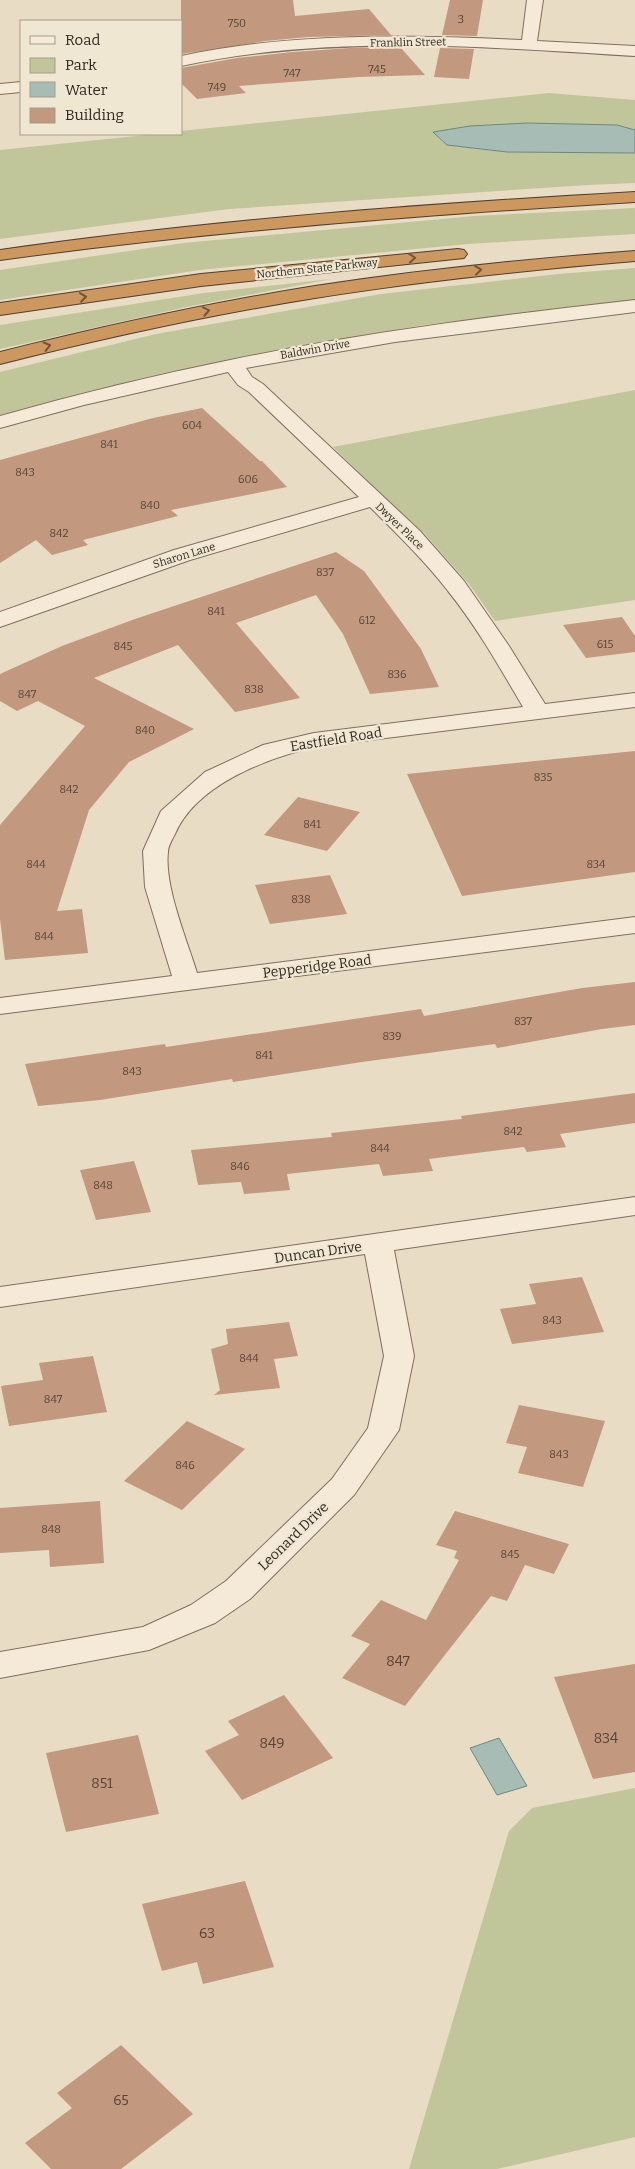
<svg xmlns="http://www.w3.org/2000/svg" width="635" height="2169" viewBox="0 0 635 2169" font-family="Bitter,serif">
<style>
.green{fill:#c1c59a}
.water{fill:#a6bcb4;stroke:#6e8981}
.building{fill:#c2987f}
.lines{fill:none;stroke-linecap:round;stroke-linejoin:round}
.street-casing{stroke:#816e5d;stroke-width:2}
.highway-casing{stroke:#4f3d31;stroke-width:2}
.street{fill:#f4ead7;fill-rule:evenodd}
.highway{fill:#cd9860;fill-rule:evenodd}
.oneway{stroke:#705539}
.labels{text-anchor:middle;stroke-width:4.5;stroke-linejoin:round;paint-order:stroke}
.number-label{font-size:11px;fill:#564437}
.far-street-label{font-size:11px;fill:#32281f;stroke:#f0e7d3}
.street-label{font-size:14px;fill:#32281f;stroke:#f0e7d3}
.near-number-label{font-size:14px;fill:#564437}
</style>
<rect width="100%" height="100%" fill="#e8dcc5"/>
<path class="green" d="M549,93l86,7v83l-47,2 -359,24 -229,30v-89l156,-16h25v-3z
M635,208v26l-167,10 -268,26 -200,30v-30l183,-27 291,-27z
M635,268v32l-212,25 -184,32 -239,58v-43l156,-38 225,-40 177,-20z
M331,279l-149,29 -182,41v-24l204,-32z
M635,390v210l-140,21 -26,-37 -45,-51 -39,-35 -52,-51z
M635,1788v349l-138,32h-88l100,-338 23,-23z"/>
<path class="water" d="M527,123l90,2 18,5v23l-128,-1 -60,-7 -14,-13 37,-6z
M499,1738l28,48 -30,9 -27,-47z"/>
<path class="building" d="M181,0h112l2,16 74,-7 22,26 -83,2 -43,4 -84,13z
M450,0h33l-6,36 -35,-1z
M350,48h51l24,27 -67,2 -119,9 7,7 -49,6 -16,-16v-15l56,-10 56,-6z
M440,48l34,1 -5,30 -35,-2z
M202,408l58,53h2l25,26 -116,23 7,6 -95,24 5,5 -36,10 -16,-15 -36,23v-103l153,-42z
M336,552l28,19 57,78 18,38 -69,7 -27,-60 -27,-39 -80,28 64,75 -65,14 -57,-67 -84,33 100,51 -65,33 -40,48 -32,101 25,-2 6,44 -83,7 -5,-41v-94l85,-99 -47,-25 -21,10 -17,-10v-27l62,-28 73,-27z
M622,617l13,19v16l-49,6 -23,-33z
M635,751v121l-173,24 -55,-122z
M298,797l62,15 -33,39 -63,-16z
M330,875l17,39 -77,10 -15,-39z
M635,982v43l-33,4 -105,19 -2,-4 -133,18 -129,20 -1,-3 -132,21 -62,6 -13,-42 140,-20 1,3 255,-38 3,7 158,-28z
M635,1093v30l-75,11 6,13 -39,5 -3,-5 -95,12 4,12 -50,5 -4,-12 -92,10 3,16 -46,4 -3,-12 -43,3 -7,-35 141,-13 -1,-4 131,-14 -1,-3z
M134,1161l17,51 -55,8 -16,-50z
M582,1277l22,55 -92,12 -12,-35 36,-5 -7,-20z
M289,1322l9,34 -24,3 6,29 -66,7 6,-5 -9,-41 17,-5 -2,-15z
M93,1356l14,56 -98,14 -8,-40 42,-6 -4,-17z
M519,1405l86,16 -22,66 -65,-14 9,-26 -21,-4z
M187,1421l58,28 -63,61 -58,-29z
M100,1501l4,62 -54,4 -1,-17 -49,3v-45z
M455,1511l114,33 -15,30 -29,-9 -18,36 -16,-5 -86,110 -63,-28 28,-34 -19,-8 30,-36 45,20 33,-60 -5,-2 3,-7 -21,-6z
M635,1664v108l-42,7 -39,-102z
M284,1695l49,63 -91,42 -37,-49 34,-16 -11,-14z
M138,1735l21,79 -93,18 -20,-79z
M245,1881l29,86 -71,17 -6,-22 -35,9 -20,-67z
M121,2045l72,69 -72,55h-70l-26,-26 47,-35 -15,-15z"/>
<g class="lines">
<g class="street-casing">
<path id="street" d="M527,0h16l-6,41 98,5v10c-150,-9 -306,-22 -454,10v-10c111,-24 228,-21 341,-16z
M21,82v10l-21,2v-10z
M635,300v12l-240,30 -149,26 6,9 11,7 157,147 44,50 45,65 36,58 90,-11v14l-321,40c-49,12 -118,38 -139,87 -3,6 -7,12 -7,18 -4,34 19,88 29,121l438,-56v16l-635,81v-16l172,-22 -27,-89 -2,-36 18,-40 44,-39 58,-27 51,-12 209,-26c-23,-39 -46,-80 -75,-116 -23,-30 -51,-57 -78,-84l-180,53 -190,67v-15l174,-62 185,-53 -110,-105 -11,-7 -10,-13 -144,33 -84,23v-12c78,-22 156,-41 235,-57 132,-27 266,-44 400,-59z
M635,1197v18l-241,35 20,106 -15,74 -45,65 -104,104 -35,24 -66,27 -149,28v-26l143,-25 48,-22 35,-24 106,-102 36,-51 16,-72 -19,-102 -365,53v-20z"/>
</g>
<g class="highway-casing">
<path id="highway" d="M635,192v10c-213,13 -424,29 -635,58v-10c211,-30 422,-46 635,-58z
M458,249l6,1 3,4 -3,4 -263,28 -201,29v-12l201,-29z
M635,251v10c-107,9 -214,20 -320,37 -106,17 -211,40 -315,66v-12c104,-26 209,-49 315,-66 106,-16 213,-27 320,-35z"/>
</g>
<use href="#street" class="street"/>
<use href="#highway" class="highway"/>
</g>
<defs><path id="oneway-chevron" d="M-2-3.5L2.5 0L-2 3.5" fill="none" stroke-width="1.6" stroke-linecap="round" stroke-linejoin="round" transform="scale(1.25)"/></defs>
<g class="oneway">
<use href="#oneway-chevron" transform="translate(412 258) rotate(-5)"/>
<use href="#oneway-chevron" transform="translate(478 270) rotate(-6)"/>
<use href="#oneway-chevron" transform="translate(83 297) rotate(-8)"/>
<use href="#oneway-chevron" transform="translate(206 311) rotate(-11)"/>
<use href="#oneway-chevron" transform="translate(47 346) rotate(-14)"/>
</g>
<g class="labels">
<g class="number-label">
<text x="461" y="23">3</text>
<text x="237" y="27">750</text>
<text x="377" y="73">745</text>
<text x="292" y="77">747</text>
<text x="217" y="91">749</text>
<text x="192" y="429">604</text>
<text x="109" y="448">841</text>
<text x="25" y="476">843</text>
<text x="248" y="483">606</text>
<text x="150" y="509">840</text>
<text x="59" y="537">842</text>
<text x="325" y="576">837</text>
<text x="216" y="615">841</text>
<text x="367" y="624">612</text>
<text x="605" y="648">615</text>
<text x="123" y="650">845</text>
<text x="397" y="678">836</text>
<text x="254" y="693">838</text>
<text x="27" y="698">847</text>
<text x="145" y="734">840</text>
<text x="543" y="781">835</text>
<text x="69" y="793">842</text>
<text x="312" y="828">841</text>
<text x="36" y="868">844</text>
<text x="596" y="868">834</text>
<text x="301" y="903">838</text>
<text x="44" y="940">844</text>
<text x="523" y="1025">837</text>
<text x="392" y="1040">839</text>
<text x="264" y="1059">841</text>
<text x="132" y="1075">843</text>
<text x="513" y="1135">842</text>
<text x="380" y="1152">844</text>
<text x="240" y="1170">846</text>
<text x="103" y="1189">848</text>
<text x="552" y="1324">843</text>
<text x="249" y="1362">844</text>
<text x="53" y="1403">847</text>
<text x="559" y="1458">843</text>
<text x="185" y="1469">846</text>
<text x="51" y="1533">848</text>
<text x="510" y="1558">845</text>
</g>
<g class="far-street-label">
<text transform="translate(408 42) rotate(-1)" y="4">Franklin Street</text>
<text transform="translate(317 268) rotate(-6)" y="4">Northern State Parkway</text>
<text transform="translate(315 349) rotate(-10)" y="4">Baldwin Drive</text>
<text transform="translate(400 526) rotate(44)" y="4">Dwyer Place</text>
<text transform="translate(184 555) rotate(-17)" y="4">Sharon Lane</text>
</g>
<g class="street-label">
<text transform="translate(336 739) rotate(-9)" y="5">Eastfield Road</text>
<text transform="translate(317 966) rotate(-7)" y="5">Pepperidge Road</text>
<text transform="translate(318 1252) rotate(-8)" y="5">Duncan Drive</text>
<text transform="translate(293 1536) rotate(-44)" y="5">Leonard Drive</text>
</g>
<g class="near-number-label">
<text x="398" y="1666">847</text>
<text x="606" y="1743">834</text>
<text x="272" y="1748">849</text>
<text x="102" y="1788">851</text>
<text x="207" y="1938">63</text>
<text x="121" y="2105">65</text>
</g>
</g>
<rect x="20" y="20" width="162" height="115" fill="#f0e7d3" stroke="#a49b8b"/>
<rect x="30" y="36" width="25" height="8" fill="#f4ead7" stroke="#a49b8b"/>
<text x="65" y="45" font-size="15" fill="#32281f">Road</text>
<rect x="30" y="58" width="25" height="15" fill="#c1c59a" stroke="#a49b8b"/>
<text x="65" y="70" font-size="15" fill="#32281f">Park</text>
<rect x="30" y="82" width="25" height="15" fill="#a6bcb4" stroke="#a49b8b"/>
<text x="65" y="95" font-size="15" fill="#32281f">Water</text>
<rect x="30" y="108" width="25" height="15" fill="#c2987f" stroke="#a49b8b"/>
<text x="65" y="120" font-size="15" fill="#32281f">Building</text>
</svg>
